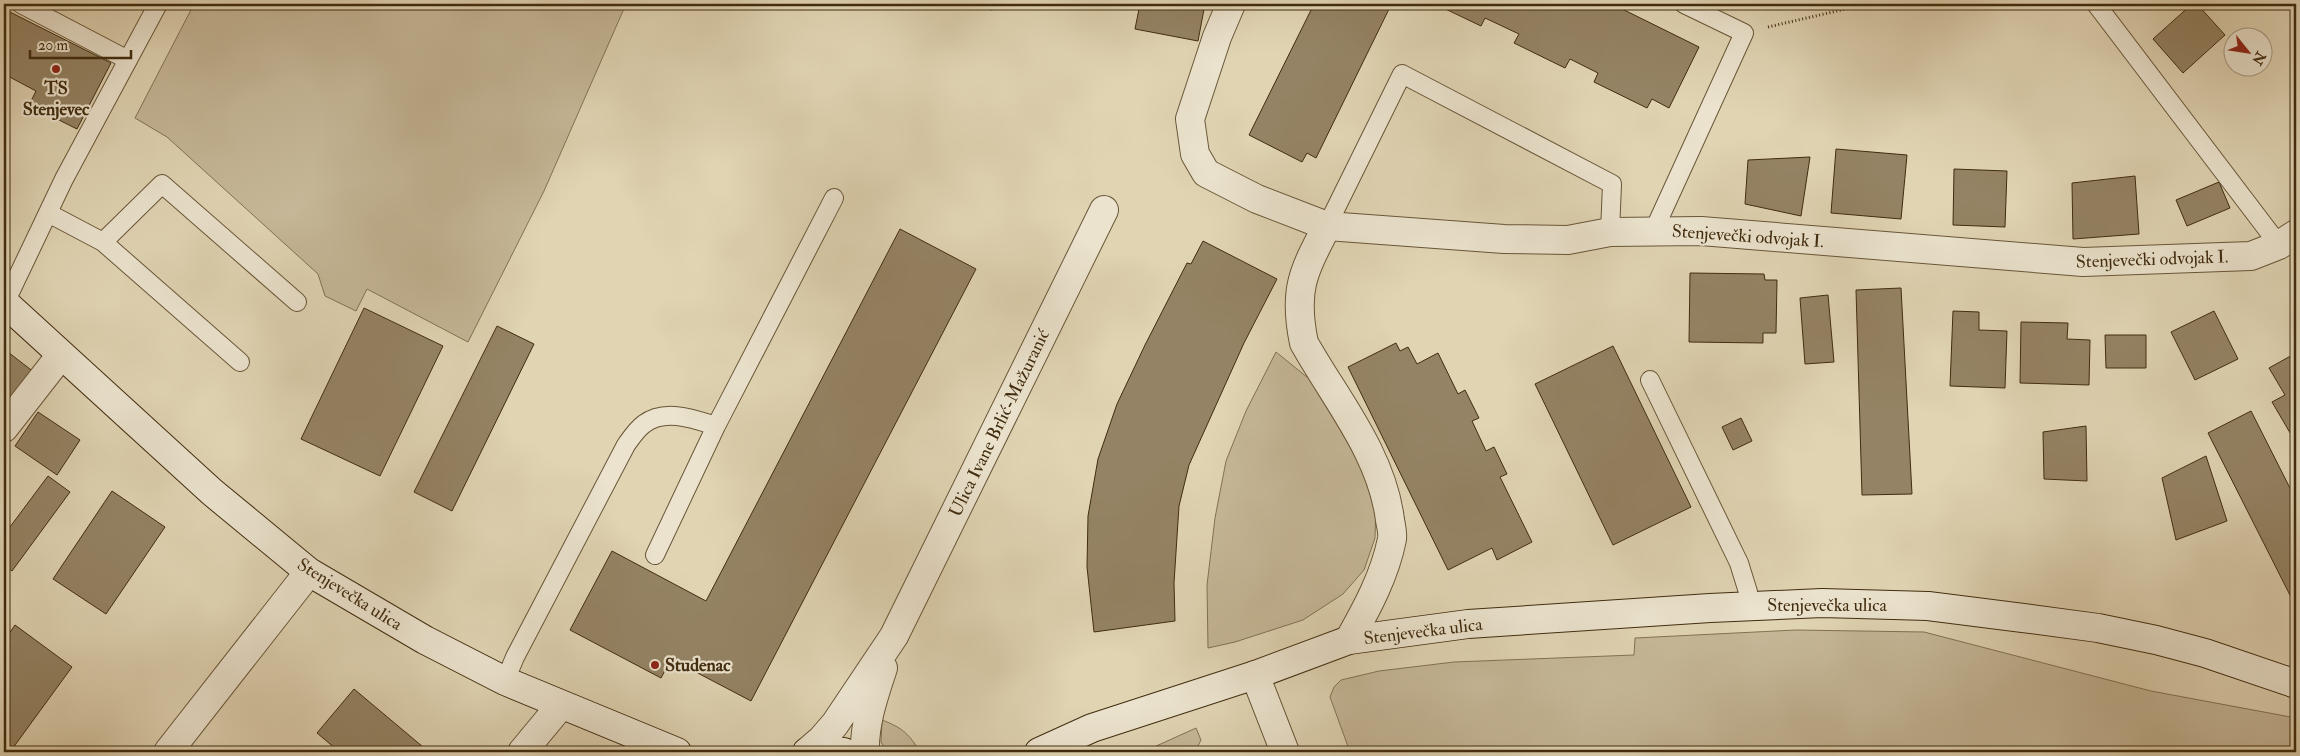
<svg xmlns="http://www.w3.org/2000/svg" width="2300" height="756" viewBox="0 0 2300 756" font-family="'IM FELL Double Pica',serif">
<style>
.green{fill:#c5b797;stroke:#837253}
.building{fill:#948364;stroke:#412c0f}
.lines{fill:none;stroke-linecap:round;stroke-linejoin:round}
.lane-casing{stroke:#695638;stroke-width:20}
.street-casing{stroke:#695638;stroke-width:30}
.secondary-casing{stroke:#412c0f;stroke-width:30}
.path{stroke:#412c0f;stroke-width:3;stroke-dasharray:1 2.5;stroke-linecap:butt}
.lane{stroke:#ebe3ce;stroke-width:18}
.street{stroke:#ebe3ce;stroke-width:28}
.secondary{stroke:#ebe3ce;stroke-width:28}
.poi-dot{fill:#8f2418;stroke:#ebe3ce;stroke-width:2}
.labels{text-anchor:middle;stroke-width:4.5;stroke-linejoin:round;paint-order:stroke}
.poi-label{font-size:18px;font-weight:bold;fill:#412c0f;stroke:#ebe3ce}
.street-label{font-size:18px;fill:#412c0f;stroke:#ebe3ce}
</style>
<rect width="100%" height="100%" fill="#e0d4b3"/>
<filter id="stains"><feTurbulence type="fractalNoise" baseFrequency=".004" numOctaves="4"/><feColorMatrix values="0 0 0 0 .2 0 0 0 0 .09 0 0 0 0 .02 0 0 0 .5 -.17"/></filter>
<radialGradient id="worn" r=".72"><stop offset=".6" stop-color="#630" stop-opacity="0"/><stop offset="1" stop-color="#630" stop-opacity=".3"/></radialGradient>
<path class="green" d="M194,4h432l-82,187 -76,151 -101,-53 -11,22 -31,-15 -7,-22 -151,-137 -32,-19z
M1276,352l42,34 42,76 16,44 -1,32 -11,32 -21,24 -40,26 -68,22 -27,6 -1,-63 8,-67 11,-57 20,-50z
M1796,630l128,2 227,59 145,27v34h-946l-20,-55 4,-10 7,-7 38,-9 75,-9 180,-7 1,-17z
M882,720c21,8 27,14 38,32h-33l-6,-10z
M1196,728l5,12 -6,12h-52z"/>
<path class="building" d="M970,4h24l-2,6z
M1140,4h65l-7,37 -63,-12z
M1314,4h69l7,3 -74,151 -9,-5 -5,9 -53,-27z
M1435,4h177l87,43 -30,61 -17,-9 -5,9 -53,-26 4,-9 -28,-14 -5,9 -51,-25 5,-9 -34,-16 -4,8z
M2192,4h5l28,31 -42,38 -30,-34z
M4,9l107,54 -34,66 -48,-24 7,-14 -32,-17z
M1836,149l71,6 -6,64 -70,-6z
M1810,157l-9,59 -56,-12 3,-44z
M1954,169l53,2 -2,56 -52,-2z
M2135,176l4,58 -66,5 -1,-56z
M2219,182l11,26 -43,18 -11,-26z
M900,229l76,40 -225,432 -80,-42 -10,19 -91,-48 42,-79 94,50z
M1203,241l74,38 -33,64 -55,122 -10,41 -5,77 1,38 -81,11 -7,-65 1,-51 10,-57 19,-55 28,-59 42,-82 4,1z
M1690,273l74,1 1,6h12l-1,53h-13v10l-74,-1z
M1901,288l11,206 -50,1 -6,-205z
M1828,295l6,67 -29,2 -5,-66z
M364,308l79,38 -63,130 -79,-37z
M1953,311l26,1v18l28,1 -2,57 -55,-2z
M2214,311l24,48 -43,21 -24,-48z
M2021,322l47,1 -1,16 23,1 -1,45 -69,-2z
M497,326l37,18 -82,167 -38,-19z
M2105,335h41v33h-40z
M1396,343l4,8 8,-4 9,17 21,-11 20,41 7,-4 14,28 -7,3 14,30 8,-4 13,27 -7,3 32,65 -35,18 -5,-12 -44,22 -100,-203z
M1613,346l78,161 -78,38 -78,-161z
M4,349l35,27 -35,40z
M2296,353v90l-24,-41 13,-7 -16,-27z
M2251,411l45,89v107l-88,-174z
M38,412l42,28 -23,35 -42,-29z
M1741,418l11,23 -19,9 -11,-23z
M2086,426l1,55 -43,-2 -1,-47z
M2206,456l21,65 -51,19 -14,-62z
M48,476l22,16 -58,79 -8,-6v-30z
M112,491l53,36 -59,87 -53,-35z
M15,625l57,42 -62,85h-6v-111z
M354,689l75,63h-96l3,-3 -19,-16z"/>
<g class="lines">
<g class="lane-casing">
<path id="lane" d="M21,4l107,56
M2096,4l183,241
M48,213l55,29 137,120
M1327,226l75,-152 210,110 -2,48
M1654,230l90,-197 -60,-29
M103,242l59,-58 135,118
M5,303l59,-124 94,-175
M1650,380l89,183 9,29v14
M655,555l61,-129 118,-228
M505,681l10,-24 111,-212c5,-7 11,-16 18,-21 21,-16 50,-5 72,2"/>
</g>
<g class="street-casing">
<path id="street" d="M1231,4l-14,33 -27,82 5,35 11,19 51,26 70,27 177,13 64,1 42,-8 91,-1 382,31 168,-6 28,-11 17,-11
M1327,226c-24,46 -34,64 -23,117 32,57 78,111 86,177 1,6 3,13 2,19 -7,36 -25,69 -43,101
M4,428l57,-73
M1255,675l30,77
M168,752l141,-180
M522,752l39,-47
M807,752l15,-13 13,-15 59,-88 210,-426
M865,752c-1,-28 9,-57 18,-84"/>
</g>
<g class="secondary-casing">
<path id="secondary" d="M4,302l208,190 97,80 116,68 80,41 172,71
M807,752l18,-3 19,3
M1039,752l53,-24 163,-53 94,-35 119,-16 242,-16 112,-5 106,3 95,12 75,10 58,12 49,13 91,31"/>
</g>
<path class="path" d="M1768,27l99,-23"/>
<use href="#lane" class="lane"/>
<use href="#street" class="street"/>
<use href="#secondary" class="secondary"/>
</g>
<g class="poi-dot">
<circle cx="56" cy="69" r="5"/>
<circle cx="655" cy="665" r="5"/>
</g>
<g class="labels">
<g class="poi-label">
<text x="56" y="94">TS<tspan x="56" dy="21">Stenjevec</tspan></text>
<text x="665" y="671" text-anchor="start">Studenac</text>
</g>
<g class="street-label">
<text transform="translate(1748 236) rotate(4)" y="6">Stenjevečki odvojak I.</text>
<text transform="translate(2152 259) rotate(-2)" y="6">Stenjevečki odvojak I.</text>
<text transform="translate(999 423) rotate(-64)" y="6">Ulica Ivane Brlić-Mažuranić</text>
<text transform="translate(350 594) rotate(32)" y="6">Stenjevečka ulica</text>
<text x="1827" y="611">Stenjevečka ulica</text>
<text transform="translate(1423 631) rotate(-7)" y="6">Stenjevečka ulica</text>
</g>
</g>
<rect width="2300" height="756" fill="none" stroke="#e0d4b3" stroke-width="20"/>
<rect x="5" y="5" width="2290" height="746" fill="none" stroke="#412c0f" stroke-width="2.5"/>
<rect x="10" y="10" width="2280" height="736" fill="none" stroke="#412c0f"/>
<g transform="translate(2248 52) rotate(120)"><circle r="24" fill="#ebe3ce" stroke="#a79a82"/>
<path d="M0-4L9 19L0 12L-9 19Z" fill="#8f2418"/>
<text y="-8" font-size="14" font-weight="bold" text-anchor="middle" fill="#412c0f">N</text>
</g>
<path d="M30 50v8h101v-8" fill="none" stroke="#412c0f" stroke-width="2.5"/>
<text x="38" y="50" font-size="15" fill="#412c0f" stroke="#ebe3ce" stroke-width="4" paint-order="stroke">20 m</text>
<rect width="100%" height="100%" filter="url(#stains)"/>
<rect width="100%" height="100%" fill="url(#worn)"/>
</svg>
